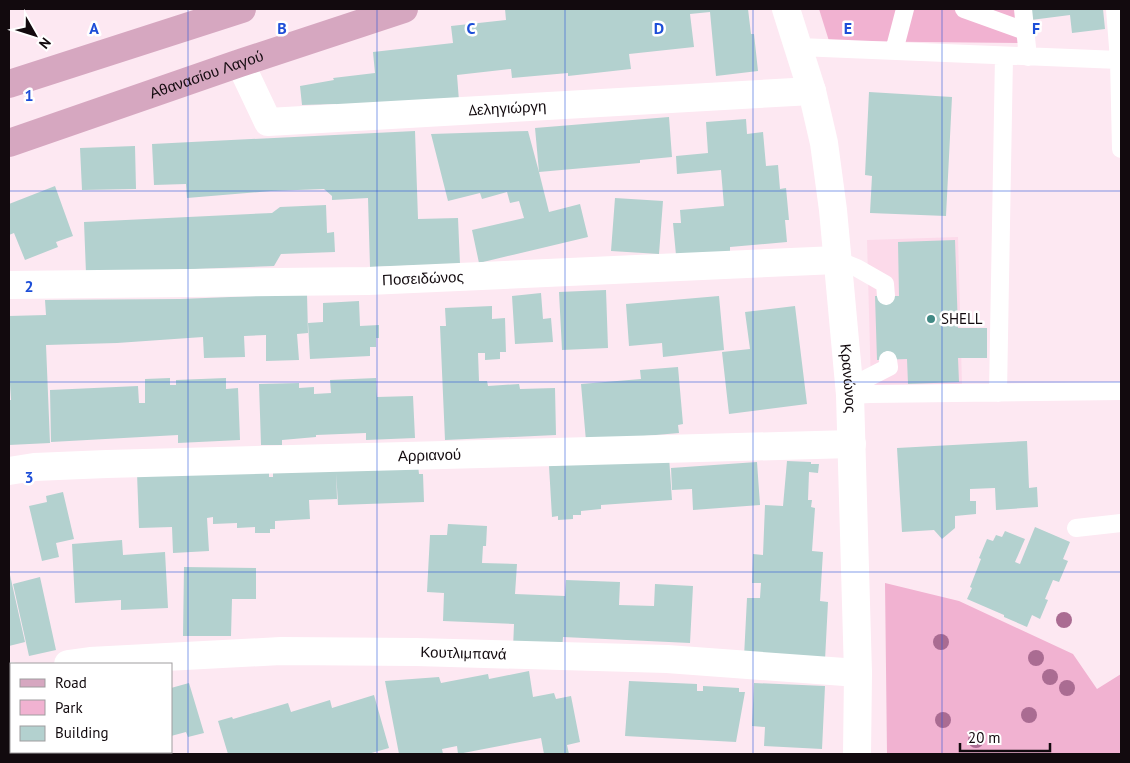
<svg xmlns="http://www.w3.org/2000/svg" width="1130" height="763" viewBox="0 0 1130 763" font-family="'PT Sans',sans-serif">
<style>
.built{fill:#fcdaea}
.green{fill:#f1b2d1}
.building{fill:#b3d1cf}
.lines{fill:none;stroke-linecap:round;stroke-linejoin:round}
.lane{stroke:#fff;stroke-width:18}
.street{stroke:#fff;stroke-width:28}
.secondary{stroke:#fff;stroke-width:28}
.primary{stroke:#d6a7c0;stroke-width:28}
.tree{fill:#aa6c92}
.grid{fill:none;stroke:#1d4ed8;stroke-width:1;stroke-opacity:0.55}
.poi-dot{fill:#428a85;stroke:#fff;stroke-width:2}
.labels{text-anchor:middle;stroke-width:5;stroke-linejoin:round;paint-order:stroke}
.street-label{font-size:15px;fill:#120a0e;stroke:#fff}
.poi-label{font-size:15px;fill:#120a0e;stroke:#fff;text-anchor:start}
.grid-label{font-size:16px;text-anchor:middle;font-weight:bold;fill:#1d4ed8;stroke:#fff;stroke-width:5;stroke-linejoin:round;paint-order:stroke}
</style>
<rect width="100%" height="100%" fill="#fde8f2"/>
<path class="built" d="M958,237l4,147 -91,3 -4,-147z"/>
<path class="green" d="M819,9h200l4,34 -194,-2z
M885,583l74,18 114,53 24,35 24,-15v80h-234z"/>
<path class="building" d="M505,9h243l3,25h3l4,37 -42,5 -6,-64 -20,2 4,33 -65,7 2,15 -63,7v-3l-56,5 -1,-9 -54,6 2,26 -123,5v-2l-34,1 -2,-19 34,-6 -1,-2 42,-5 -2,-21 80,-9 -2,-17 55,-6z
M1030,9h73l2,20 -33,4 -2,-18 -39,5z
M869,92l83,5 -6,119 -76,-3 2,-37 -7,-1z
M669,117l3,40 -32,3v3l-101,9 10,40 31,-8 8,33 -109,26 -7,-33 52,-12 -5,-17 -9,2 -3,-11 -25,7 -2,-6 -32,8 -17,-67 97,-3 11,41 -4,-44z
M746,119l1,15 16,-2 3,34 12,-1 2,24 6,-1 3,32h-4l2,22 -57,5v9l-54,-1 -3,-32h8l-1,-13 44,-4 -3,-36 -44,4 -1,-18 32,-3 -2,-31z
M415,131l3,88 40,-1 2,46 -90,3 -2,-69 -36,2v-4l-8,-7 -53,2 -84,7 -1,-14 -32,1 -2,-41z
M135,146l1,43 -54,1 -2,-42z
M55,186l18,50 -17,6 2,5 -33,13 -11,-27 -5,2v-31z
M615,198l48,3 -4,53 -48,-3z
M326,205l1,28 7,-1 1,20 -54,2 -7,12 -188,7 -2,-51 188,-9 8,-6z
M955,240l3,88h29v30h-29l1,24 -51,2 -1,-25 -30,1 -2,-64h24l-1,-54z
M606,290l2,58 -46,2 -3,-58z
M541,293l2,26 8,-1 2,24 -38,2 -3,-48z
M307,294l1,39 -11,1 2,26 -33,1v-26l-22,1 1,21 -41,1 -1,-21 -86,6 -71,2 4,98 -41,2v-45h2l-2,-31v-53l37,-1 -1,-15 135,-1z
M719,296l5,54 -61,7 -1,-14 -33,3 -3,-42z
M359,301l1,25 19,-1v13h-3v9h-6v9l-60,3 -2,-36 15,-1v-19z
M492,306v13l13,-1 1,34h-6v7l-15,1v-7h-7l1,28h8l1,5 31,-2 1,5 35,-1 1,47 -111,5 -5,-114h6l-1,-18z
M795,306l12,98 -78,10 -7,-62 28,-3 -5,-37z
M678,367l5,57 -5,1 1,8 -93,8 -5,-57 60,-5 -1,-9z
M170,378v7h6v-5l50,-2v11l12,-1 2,52 -62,3v-8l-127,7 -1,-52 88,-4 1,17h6v-24z
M376,378l1,19 36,-1 2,42 -49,2v-7l-50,2v2l-34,3v5h-21l-2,-61 40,-1v5l15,-1v7l17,-1 -1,-13z
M1027,441l2,47 8,-1 1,20 -42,3 -1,-22 -25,1v12h6v13l-21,2v12l-13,11 -8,-9 -32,2 -5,-84z
M669,457l3,43 -71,5v4l-20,2v4h-8v4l-15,1v-4l-6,1 -3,-51z
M787,461l24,1v2h8l-1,9 -9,-1 -1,28h4l-1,7 4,1 -3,43 11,1 -3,49 8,1 -3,58 -81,-3 3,-59h13l1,-15h-9l1,-29 10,1 2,-50 18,1z
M757,462l3,43 -67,5 -1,-21 -20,1 -1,-22z
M336,465l1,34 -28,1 1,19 -35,2v8h-5v4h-15v-6l-18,1v-5l-24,1v-7l-6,1 2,33 -36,2 -1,-26 -33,1 -2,-55 132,-1v5h4v-9z
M418,465l1,9h4l1,28 -86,3 -2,-36z
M63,492l11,47 -18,4 3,14 -17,4 -13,-55 18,-4 -1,-6z
M448,524l39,2 -1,20h-3l-1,17 35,1 -2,30 50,2 1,-16 54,2 -1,23 35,1 1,-22 38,2 -3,57 -127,-6 -1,14 -49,-2 1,-25 -71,-3 1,-28 -17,-1 3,-57h17z
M1035,527l35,15 -7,17 5,2 -9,21 -6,-2 -8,19 3,1 -8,19 -8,-4 -5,12 -23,-10v-2l-37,-16 5,-11 -2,-1 11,-28 -2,-1 8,-19 6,2 3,-6 6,2 3,-6 20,8 -10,23 5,2z
M122,540l1,15 42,-3 3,56 -47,2v-10l-46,3 -3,-59z
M184,567l72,1v31h-24l-1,37h-48z
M10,575l15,67 -16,4v-70z
M40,577l16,73 -27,6 -16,-72z
M529,671l4,26 21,-4 2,6 15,-3 9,46 -13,3 2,9h-25l-3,-16 -83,16 -1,-8 -15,3 1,5h-44l-14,-73 54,-4 2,6 47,-9 1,5z
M629,681l68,3v7h6v-5l36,2v4h6l-9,50 -111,-6z
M189,683l15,50 -16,4 -2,-5 -15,4v-48z
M754,683l71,3 -3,63 -58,-3 1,-19 -13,-1z
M374,695l15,53 -21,6h-140l-10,-33 14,-4 1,2 55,-16 3,9 39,-12 2,8z
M26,752h40l2,2h-41z
M115,752h33l-7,2h-25z"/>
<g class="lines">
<path class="lane" d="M964,9l61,22
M1023,9l5,48
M799,47l320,13 -4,-51
M894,51l11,-42
M1119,60l2,89
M837,260l20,8 28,16 1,12
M850,387l39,-20 -1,-7
M998,393l6,-337
M850,395l20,-1 251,-3
M1076,528l45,-5"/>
<g class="street">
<path id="s1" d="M240,63l28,59 544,-31"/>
<path id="s2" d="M9,285l359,-4 469,-21"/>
<path id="s3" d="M9,471l25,-4 73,-3 745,-20"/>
<path id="s4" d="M68,664l22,-3 191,-10 135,1 251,7 191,14"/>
<path d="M9,677l2,-1"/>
</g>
<path class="secondary" id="s5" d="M786,9l26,82 12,52 9,67 17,185 8,278 -1,81"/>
<g class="primary">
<path d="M9,84l233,-75"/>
<path id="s6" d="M9,143l231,-80 164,-54"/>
</g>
</g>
<g class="tree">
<circle cx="1064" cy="620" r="8"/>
<circle cx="941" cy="642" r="8"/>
<circle cx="1036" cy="658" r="8"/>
<circle cx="1050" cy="677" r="8"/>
<circle cx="1067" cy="688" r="8"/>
<circle cx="1029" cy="715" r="8"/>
<circle cx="943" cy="720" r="8"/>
<circle cx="976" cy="740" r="8"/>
</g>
<path class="grid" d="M188,9v745M377,9v745M565,9v745M753,9v745M942,9v745M9,191h1112M9,382h1112M9,572h1112"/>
<circle class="poi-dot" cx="931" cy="319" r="5"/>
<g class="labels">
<g class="street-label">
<text dy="5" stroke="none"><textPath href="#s6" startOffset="209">Αθανασίου Λαγού</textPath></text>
<text dy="5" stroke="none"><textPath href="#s1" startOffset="305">Δεληγιώργη</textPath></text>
<text dy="5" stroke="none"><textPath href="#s2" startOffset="414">Ποσειδώνος</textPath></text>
<text dy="5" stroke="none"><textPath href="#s5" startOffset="376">Κρανώνος</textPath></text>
<text dy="5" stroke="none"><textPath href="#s3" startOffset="421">Αρριανού</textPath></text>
<text dy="5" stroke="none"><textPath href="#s4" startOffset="396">Κουτλιμπανά</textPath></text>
</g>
<g class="poi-label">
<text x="941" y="324">SHELL</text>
</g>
</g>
<g class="grid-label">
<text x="94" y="34">A</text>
<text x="282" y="34">B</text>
<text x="471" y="34">C</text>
<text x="659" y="34">D</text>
<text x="848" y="34">E</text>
<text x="1036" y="34">F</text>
<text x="29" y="101">1</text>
<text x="29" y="292">2</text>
<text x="29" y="483">3</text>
</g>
<rect width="1130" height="763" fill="none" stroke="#120a0e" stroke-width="20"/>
<rect x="10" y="663" width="162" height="90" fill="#ffffff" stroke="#a09d9f"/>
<rect x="20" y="679" width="25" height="8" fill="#d6a7c0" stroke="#a09d9f"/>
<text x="55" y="688" font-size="15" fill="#120a0e">Road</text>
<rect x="20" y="700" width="25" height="15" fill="#f1b2d1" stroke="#a09d9f"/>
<text x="55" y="713" font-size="15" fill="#120a0e">Park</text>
<rect x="20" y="726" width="25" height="15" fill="#b3d1cf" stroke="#a09d9f"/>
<text x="55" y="738" font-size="15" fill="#120a0e">Building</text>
<g transform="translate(35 35) rotate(129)" stroke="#ffffff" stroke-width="4" paint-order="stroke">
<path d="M0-4L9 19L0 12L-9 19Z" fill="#120a0e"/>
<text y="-8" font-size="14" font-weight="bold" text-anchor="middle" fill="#120a0e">N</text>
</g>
<path d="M960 743v8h90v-8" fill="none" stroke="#120a0e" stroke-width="2.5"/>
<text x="968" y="743" font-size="15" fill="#120a0e" stroke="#ffffff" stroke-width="4" paint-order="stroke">20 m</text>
</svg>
